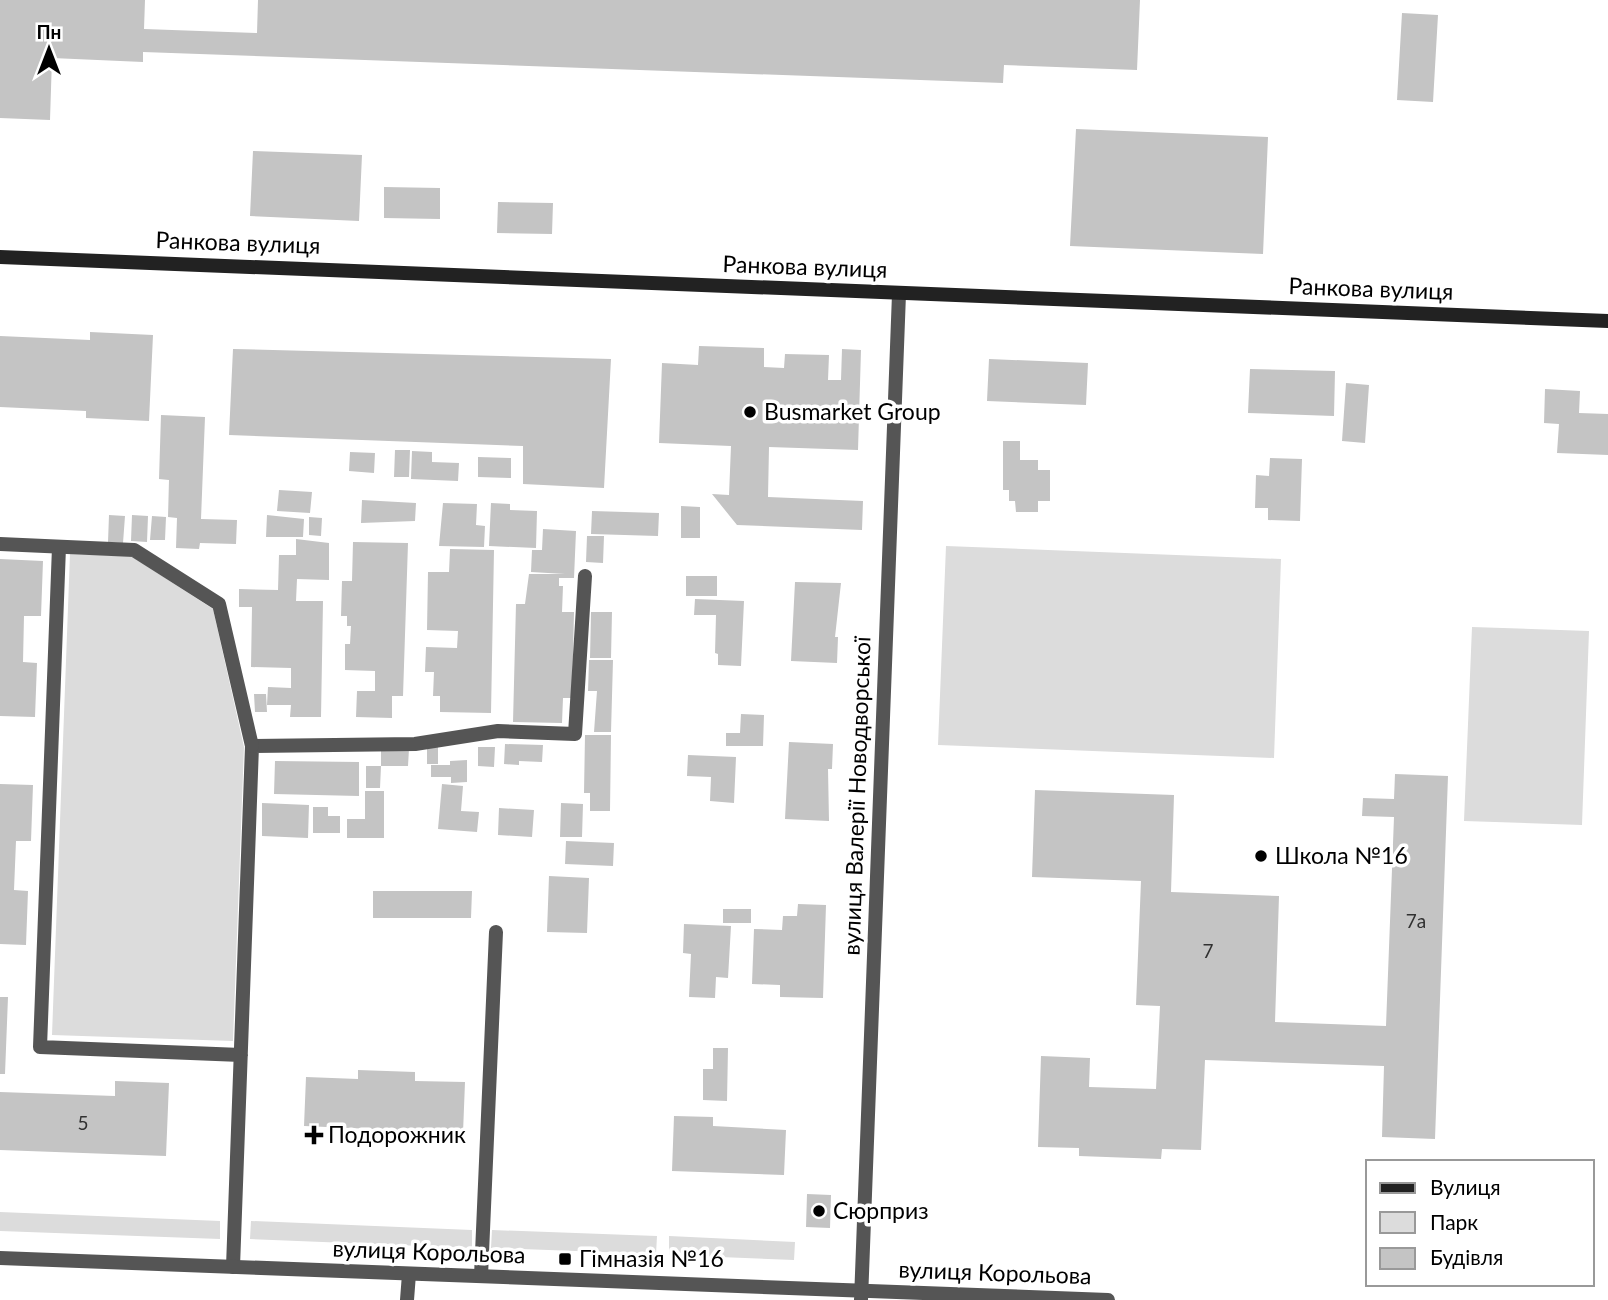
<svg xmlns="http://www.w3.org/2000/svg" width="1608" height="1300" viewBox="0 0 1608 1300" font-family="Lato,sans-serif">
<style>
.green{fill:#dcdcdc}
.building{fill:#c4c4c4}
.lines{fill:none;stroke-linecap:round;stroke-linejoin:round}
.lane{stroke:#555;stroke-width:14}
.street{stroke:#555;stroke-width:14}
.secondary{stroke:#222;stroke-width:14}
.poi-dot{fill:#000;stroke:#fff;stroke-width:2.5}
.labels{text-anchor:middle;stroke-width:7;stroke-linejoin:round;paint-order:stroke}
.number-label{font-size:19px;fill:#313131}
.street-label{font-size:23px;fill:#000;stroke:#fff}
.poi-label{font-size:23px;fill:#000;stroke:#fff;text-anchor:start}
</style>
<rect width="100%" height="100%" fill="#fff"/>
<path class="green" d="M946,546l335,13 -7,199 -336,-13z
M70,554l61,2 82,53 31,138 -11,294 -181,-6z
M1472,627l117,4 -7,194 -118,-4z
M0,1212l220,9v18l-220,-8z
M251,1221l221,9v18l-222,-9z
M492,1230l165,6 -1,18 -165,-6z
M669,1236l126,6 -1,18 -125,-5z"/>
<path class="building" d="M0,0h145l-1,29 113,4 1,-33h882l-3,70 -133,-5 -1,18 -860,-31v10l-91,-4 -2,62 -50,-2z
M1402,13l36,2 -5,87 -36,-2z
M1076,129l192,8 -5,117 -193,-8z
M253,151l109,4 -3,66 -109,-5z
M384,187l56,1v31l-56,-1z
M498,202l55,1 -1,31 -55,-1z
M90,332l63,3 -4,86 -63,-3v-7l-86,-4v-71l90,4z
M699,346l65,2v19l20,1 1,-14 44,1 -1,25h13l1,-31 19,1 -3,100 -89,-3 -1,50 95,4 -1,29 -125,-5 -25,-31 17,1 2,-49 -72,-3 3,-80 36,2z
M233,349l378,10 -7,129 -81,-4v-38l-294,-11z
M989,359l99,4 -2,42 -99,-4z
M1250,369l85,2 -1,45 -86,-3z
M1346,383l23,2 -4,58 -23,-2z
M1545,389l35,2 -1,22 29,1v41l-51,-2 2,-29 -15,-1z
M161,415l44,2 -4,102 36,1 -1,24 -36,-1 -1,6 -23,-1 1,-30 -9,-1 1,-37 -10,-1z
M1003,441h17v19h18v10h12v31h-12v11h-22l-1,-11h-6v-11h-6z
M395,450h15l-1,27h-15z
M412,451l20,1v10l27,1 -1,18 -47,-2z
M350,452l25,1 -1,20 -25,-2z
M478,457l33,1v20l-33,-1z
M1270,458l32,1 -2,62 -32,-1v-12h-13l1,-33 13,1z
M279,490l33,2 -2,21 -33,-2z
M362,500l54,3 -1,18 -54,2z
M443,503l34,1 -1,21 9,1 -1,21 -45,-1z
M491,503l19,1v6l27,1 -1,37 -47,-2z
M681,506l19,1v31h-19z
M592,511l67,2 -1,23 -67,-2z
M109,515l16,1 -2,27 -15,-1z
M132,515l16,1 -1,26 -16,-1z
M267,515l37,4 -1,18h-37z
M152,516l14,1 -1,23h-15z
M309,517l13,1 -1,18 -12,-1z
M543,529l33,2 -2,47h-15v8h4l-1,26h12l-2,86h-9l-1,25 -49,-1 3,-118h9l4,-30h36l-34,-2 1,-22h10z
M587,536h17l-1,27 -17,-1z
M296,539l33,4v37l-32,-1 -1,22h27l-2,116h-31l1,-12h-24l1,-18 23,1v-20l-40,-1 1,-60h-13v-18l39,1 1,-35h17z
M353,542l55,1 -5,153h-11v22l-36,-1 1,-26h18v-20l-30,-1v-26h5l1,-18h-4v-10h-6l1,-35h10z
M450,549l44,1 -3,163 -51,-1v-16h-7l1,-24h-9l1,-25 31,1 1,-17 -31,-1 1,-58h21z
M0,559l43,2 -2,55h-17l-1,46 14,1 -2,54 -35,-1z
M686,576h31v20h-31z
M795,582l46,1 -6,54h3l-1,26 -46,-2z
M695,599l49,2 -3,65 -23,-1v-11l-3,-1 1,-38h-22z
M591,612h21l-1,46h-21z
M589,660h24l-2,72h-17l3,-41h-9z
M254,694h12l1,18h-12z
M741,714l23,1 -1,31h-37v-13h14z
M585,735h26l-1,76h-20v-18h-6z
M789,742l44,2 -1,25h-4l1,52 -44,-2z
M505,744l38,1 -1,17 -23,-1v4l-15,-1z
M427,747h11v17h-11z
M478,747h17l-1,20 -16,-1z
M381,749h28l-1,17h-27z
M688,755l48,2 -2,46 -24,-2 1,-24 -24,-1z
M467,760v22l-16,1v-6h-20v-12h19v-4z
M275,761l84,1v34l-85,-2z
M366,766h15l-1,22h-14z
M1395,774l53,2 -13,363 -53,-2 2,-71 -179,-6 -4,90 -39,-1 -1,10 -82,-3v-8l-41,-1 3,-91 49,2 -1,29 67,2 4,-83 -24,-1 5,-124 -109,-4 3,-87 139,5 -3,97 108,4 -4,126 111,4 8,-209 -32,-1 1,-18 31,1z
M0,784l33,1 -2,56h-15l-2,49 14,1 -2,54 -26,-1z
M442,784l21,2 -2,25 18,1 -2,20 -39,-3z
M365,791h19v47h-37v-19h18z
M262,803l47,2 -1,33 -46,-2z
M561,803l22,1 -1,33h-22z
M313,807h15v9h12v17h-27z
M499,808l35,2 -2,27 -34,-2z
M566,841l48,2 -1,23 -48,-2z
M549,876l40,2 -2,55 -40,-1z
M373,891h99l-1,27h-98z
M798,904l28,1 -3,93 -43,-1v-12l-28,-1 2,-55 28,1 1,-14h14z
M723,909h28v14h-28z
M684,924l47,2 -3,52 -12,-1 -1,21 -26,-1 2,-43 -8,-1z
M0,997h8l-3,77h-5z
M713,1048h15l-1,53 -24,-1v-31h10z
M358,1070l57,2v9l50,1 -2,51 -159,-7 2,-49 52,2z
M115,1081l54,2 -3,73 -166,-6v-58l115,4z
M674,1116l39,1v9l73,4 -2,45 -112,-4z
M807,1194l24,1 -1,33 -24,-1z"/>
<g class="lines">
<path class="lane" d="M59,547l-19,500 201,8
M233,1267l19,-521 163,-2 83,-13 77,3 10,-158
M481,1276l15,-344"/>
<path class="street" d="M0,544l134,6 85,54 33,142
M0,1258l1108,42
M407,1300l2,-26
M861,1300l38,-1006"/>
<path class="secondary" d="M0,257l1608,64"/>
</g>
<g class="poi-dot">
<circle cx="750" cy="412" r="7"/>
<circle cx="1261" cy="856" r="7"/>
<path d="M310.5 1124.5h7v7h7v7h-7v7h-7v-7h-7v-7h7z"/>
<circle cx="819" cy="1211" r="7"/>
<rect x="558" y="1252" width="14" height="14" rx="3.5"/>
</g>
<g class="labels">
<g class="number-label">
<text x="1416" y="928">7а</text>
<text x="1208" y="958">7</text>
<text x="83" y="1130">5</text>
</g>
<g class="street-label">
<text transform="translate(238 243) rotate(2)" y="8">Ранкова вулиця</text>
<text transform="translate(805 267) rotate(2)" y="8">Ранкова вулиця</text>
<text transform="translate(1371 289) rotate(2)" y="8">Ранкова вулиця</text>
<text transform="translate(857 796) rotate(-88)" y="8">вулиця Валерії Новодворської</text>
<text transform="translate(429 1252) rotate(2)" y="8">вулиця Корольова</text>
<text transform="translate(995 1273) rotate(2)" y="8">вулиця Корольова</text>
</g>
<g class="poi-label">
<text x="764" y="420">Busmarket Group</text>
<text x="1275" y="864">Школа №16</text>
<text x="328" y="1143">Подорожник</text>
<text x="833" y="1219">Сюрприз</text>
<text x="579" y="1267">Гімназія №16</text>
</g>
</g>
<rect x="1366" y="1160" width="228" height="126" fill="#ffffff" stroke="#999999" stroke-width="2"/>
<rect x="1380" y="1183" width="35" height="10" fill="#222222" stroke="#999999" stroke-width="2"/>
<text x="1430" y="1195" font-size="21" fill="#000000">Вулиця</text>
<rect x="1380" y="1212" width="35" height="21" fill="#dcdcdc" stroke="#999999" stroke-width="2"/>
<text x="1430" y="1230" font-size="21" fill="#000000">Парк</text>
<rect x="1380" y="1248" width="35" height="21" fill="#c4c4c4" stroke="#999999" stroke-width="2"/>
<text x="1430" y="1265" font-size="21" fill="#000000">Будівля</text>
<g transform="translate(49 49)" stroke="#ffffff" stroke-width="5" paint-order="stroke">
<path d="M0-5L12 26L0 18L-12 26Z" fill="#000000"/>
<text y="-10" font-size="19" font-weight="bold" text-anchor="middle" fill="#000000">Пн</text>
</g>
</svg>
